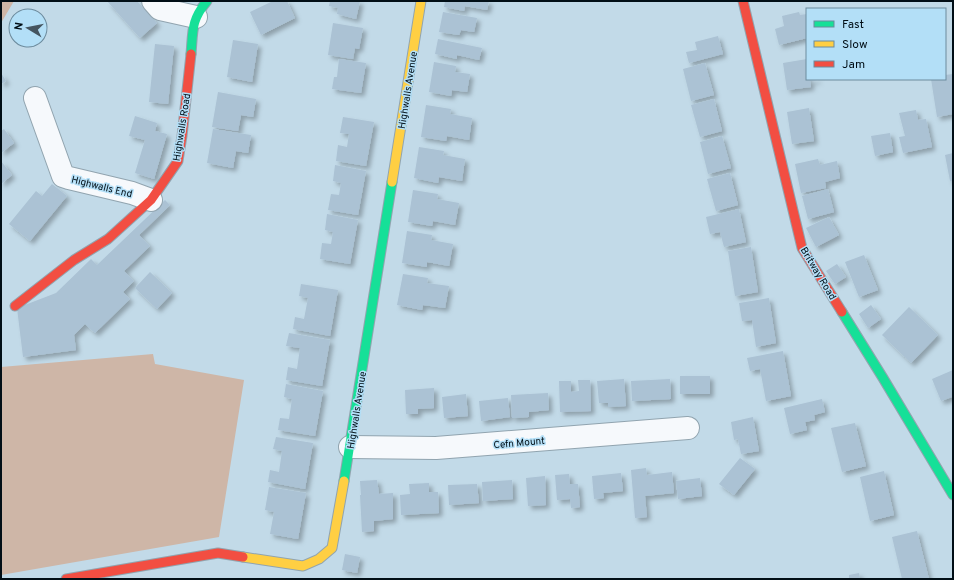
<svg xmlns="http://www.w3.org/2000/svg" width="954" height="580" viewBox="0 0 954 580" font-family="Overpass,sans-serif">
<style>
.green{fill:#ceb6a7}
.building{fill:#abc2d4;filter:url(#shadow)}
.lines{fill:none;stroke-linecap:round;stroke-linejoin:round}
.street-casing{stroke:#91a4af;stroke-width:24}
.fast-casing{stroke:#91a4af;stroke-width:11}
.slow-casing{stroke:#91a4af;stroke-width:11}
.jam-casing{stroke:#91a4af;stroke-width:11}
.street{stroke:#f6f9fc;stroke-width:22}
.fast{stroke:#16e098;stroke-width:9}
.slow{stroke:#ffcf43;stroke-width:9}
.jam{stroke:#f24e42;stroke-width:9}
.labels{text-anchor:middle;stroke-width:3;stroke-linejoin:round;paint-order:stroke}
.street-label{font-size:10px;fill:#010e16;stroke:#b3dff7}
</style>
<defs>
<filter id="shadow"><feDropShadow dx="3.5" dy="3.5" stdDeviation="2" flood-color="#0004"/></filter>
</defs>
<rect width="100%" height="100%" fill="#c2dae8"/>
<path class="green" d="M1,1h13l-13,22z
M153,354l2,10 89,16 -25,157 -218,38v-208z"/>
<path class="building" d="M107,1h30l20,22 -17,15z
M273,1h14l8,17 -34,17 -11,-23z
M330,1h30l-4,18 -19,-5 1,-6 -9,-2z
M445,1h44l-2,9 -22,-4 -1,5 -20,-4z
M443,12l34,6 -3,14 -13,-2 -2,5 -20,-3z
M799,12l1,3 7,-1v24l-28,7 -4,-16 9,-3 -2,-10z
M333,23l30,5 -4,21 -4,-1 -2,11 -25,-4z
M718,36l5,18 -34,9 -3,-11 11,-2 -2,-8z
M438,39l44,9 -3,12 -22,-5v4l-22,-5z
M233,40l25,4 -6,38 -25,-5z
M155,44l19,2 -6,58 -19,-2z
M339,59l27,4 -5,30 -29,-4 2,-12h3z
M807,59v20h11v1l-8,1 1,6 -24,3 -4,-27z
M434,62l22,4 -1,6 15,2 -3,18 -15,-2 -1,6 -22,-4z
M705,63l9,32 -23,6 -8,-32z
M1,73l5,8 -5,3z
M953,74v40l-16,3 -6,-38h14v-4z
M218,92l38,7 -3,18 -12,-2 -3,16 -26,-4z
M714,99l8,32 -22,6 -9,-32z
M426,105l25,4 -1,5 22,4 -3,22 -22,-4 -1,5 -25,-4z
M809,108l5,33 -22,3 -5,-32z
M916,110l2,10 8,-1 6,28 -29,6 -4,-16 6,-1 -6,-23z
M135,116l22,7 -2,8 12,3 -13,45 -19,-6 10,-33 -16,-4z
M343,117l31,5 -8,44 -30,-5 2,-16 9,2 2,-13 -9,-1z
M4,129l10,14 -13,10v-22z
M213,129l38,6 -3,18 -12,-2 -3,17 -26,-5z
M890,133l3,19 -18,4 -4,-20z
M722,136l9,32 -23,6 -8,-32z
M419,147l25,4 -1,4 22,4 -3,22 -23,-4 -1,6 -24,-5z
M953,153v28h-3l-5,-26z
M818,159l2,6 17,-4 3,17 -15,4 1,6 -25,5 -6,-29z
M1,161l11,14 -11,9z
M335,165l31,6 -8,44 -30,-5 3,-16 8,1 2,-12 -8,-2z
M730,173l8,32 -22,6 -9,-32z
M52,184l15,12 -37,45 -21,-17 27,-33 6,5z
M828,189l6,23 -26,7 -6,-23z
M413,190l25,4 -1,5 22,4 -4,22 -22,-4 -1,5 -24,-4z
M165,200l5,5 -31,30 11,11 -26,25 10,10 -11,11 7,7 -35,34 -10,-9 -11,11 2,15 -53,7 -6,-49 39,-15 35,-34 6,6z
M739,209l7,33 -22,5 -4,-15 -10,2 -4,-17z
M327,214l31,6 -8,44 -30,-5 2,-16 9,1 2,-12 -8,-2z
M829,217l10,18 -23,12 -10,-19z
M407,231l25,4 -1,5 22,4 -4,22 -22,-4v5l-25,-4z
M751,247l7,45 -23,4 -7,-45z
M864,255l14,35 -19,7 -14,-35z
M837,264l9,13 -11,7 -9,-13z
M150,272l22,21 -15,16 -22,-21z
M403,274l25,4 -1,5 22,3 -4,22 -22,-3 -1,5 -25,-5z
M301,284l37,6 -8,46 -37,-7 2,-12 9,2 4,-21 -9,-2z
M769,298l7,45 -20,4 -4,-27 -10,1 -3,-18z
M871,305l10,14 -13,9 -9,-14z
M909,307l29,28 -27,28 -29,-28z
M289,333l41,7 -8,46 -36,-6 2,-13 9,2 3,-21 -14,-2z
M783,351l8,45 -25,5 -6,-32 -10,2 -3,-13z
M953,370v30l-1,-3 -11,4 -9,-22z
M680,376h30v18h-30z
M624,379l2,27 -18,1v-4h-9l-2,-22z
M670,379l1,20 -39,2 -1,-20z
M578,380h12l1,31 -31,1 -1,-31h12v11l8,-1z
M286,384l37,7 -8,45 -37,-6 2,-12 9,1 3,-20 -8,-2z
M434,388v20l-16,1v5h-12l-1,-24z
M548,393l1,17 -20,2v5l-17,1 -1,-23z
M466,394l2,22 -24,2 -2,-21z
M508,398l2,19 -29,4 -2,-20z
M822,399l3,13 -11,3 1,5 -10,2 2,8 -17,4 -6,-26z
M753,417l6,34 -18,3 -3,-15 -4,1 -3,-18z
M855,423l11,43 -24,6 -11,-44z
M276,437l37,6 -8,46 -37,-7 2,-12 9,2 3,-21 -9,-2z
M740,458l15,11 -21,26 -15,-11z
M646,468l1,7 25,-3 2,21 -29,3 2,21 -12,1 -4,-48z
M884,471l10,44 -24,6 -10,-44z
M621,473l2,18 -20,2 1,5 -10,1 -2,-23z
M569,474l1,10h8l2,23 -9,1 -1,-9 -13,1 -2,-25z
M545,476l1,29 -18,1 -2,-28z
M700,478l2,18 -24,3 -2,-18z
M377,480l2,14 14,-1v26l-19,2v10l-12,1 -2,-37h1l-1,-14z
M512,480l1,19 -30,2 -1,-19z
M429,483v9h9l1,21 -38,2 -1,-20 10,-1 -1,-10z
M477,484l2,19 -30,2 -1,-20z
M269,487l37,6 -8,46 -28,-5 4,-22 -9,-2z
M917,531l12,48h-27l-10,-42z
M345,554l15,3 -3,16 -15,-3z
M859,573l1,6h-11v-4z"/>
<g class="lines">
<g class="street-casing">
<path id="street" d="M153,1l7,8 36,8
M35,98l28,78 6,2 63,15 19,7
M350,447l86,1 252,-20"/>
</g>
<g class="fast-casing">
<path id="fast" d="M191,54c2,-23 0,-34 16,-53
M842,312l41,66 70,117
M344,481l48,-299"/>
</g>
<g class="slow-casing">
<path id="slow" d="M392,182l29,-181
M243,557l60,9 16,-7 13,-11 12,-67"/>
</g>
<g class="jam-casing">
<path id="jam" d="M743,1l59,247 40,64
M15,306l59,-46 34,-21 43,-39 27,-39 4,-25 9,-82
M66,579l152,-26 25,4"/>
</g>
<use href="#street" class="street"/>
<use href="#fast" class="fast"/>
<use href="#slow" class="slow"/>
<use href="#jam" class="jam"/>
</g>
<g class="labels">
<g class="street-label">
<text transform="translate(407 90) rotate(-81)" y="4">Highwalls Avenue</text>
<text transform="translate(181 127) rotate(-81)" y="4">Highwalls Road</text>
<text transform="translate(102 186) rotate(14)" y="4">Highwalls End</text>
<text transform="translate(819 273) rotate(59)" y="4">Britway Road</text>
<text transform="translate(356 410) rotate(-81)" y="4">Highwalls Avenue</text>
<text transform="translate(519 442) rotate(-5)" y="4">Cefn Mount</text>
</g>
</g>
<rect width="954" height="580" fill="none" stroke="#010e16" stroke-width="4"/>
<rect x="806" y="8" width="140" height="72" fill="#b3dff7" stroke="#6c8b9d"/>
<rect x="814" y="21" width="20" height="6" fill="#16e098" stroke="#6c8b9d"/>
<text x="842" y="28" font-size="12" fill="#010e16">Fast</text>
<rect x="814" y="41" width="20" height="6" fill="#ffcf43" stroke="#6c8b9d"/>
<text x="842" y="48" font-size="12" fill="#010e16">Slow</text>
<rect x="814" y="61" width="20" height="6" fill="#f24e42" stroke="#6c8b9d"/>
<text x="842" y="68" font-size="12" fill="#010e16">Jam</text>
<g transform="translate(28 28) rotate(280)"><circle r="19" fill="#b3dff7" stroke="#6c8b9d"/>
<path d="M0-3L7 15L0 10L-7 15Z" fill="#455560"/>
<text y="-6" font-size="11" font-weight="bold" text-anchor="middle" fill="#010e16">N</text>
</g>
</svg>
